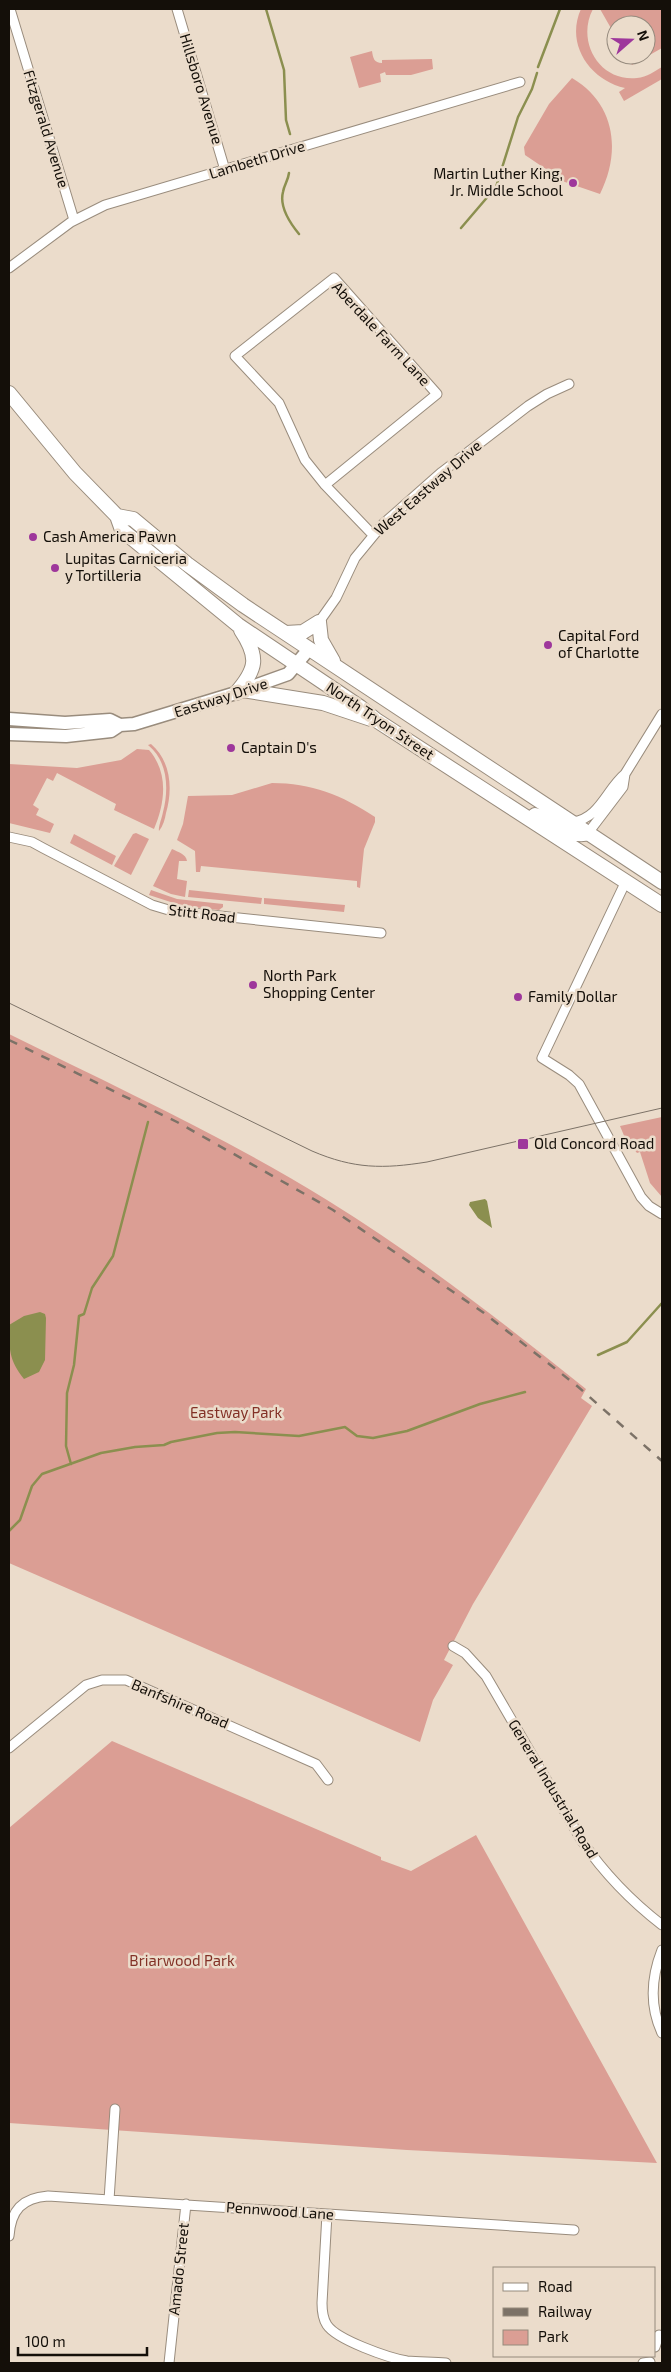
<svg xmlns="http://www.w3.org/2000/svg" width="671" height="2372" viewBox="0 0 671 2372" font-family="'Exo 2',sans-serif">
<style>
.green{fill:#db9e94}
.water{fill:#8b8f4f}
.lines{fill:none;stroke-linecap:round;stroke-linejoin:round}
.stream{stroke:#8b8f4f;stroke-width:2.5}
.street-casing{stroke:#998c7d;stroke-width:11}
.secondary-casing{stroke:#998c7d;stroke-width:15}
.primary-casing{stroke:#998c7d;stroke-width:16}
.street{stroke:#fff;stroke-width:9}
.secondary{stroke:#fff;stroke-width:12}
.primary{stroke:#fff;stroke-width:14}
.tram{stroke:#7c7267;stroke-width:1}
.rail{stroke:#7c7267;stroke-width:2.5;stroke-dasharray:9 9;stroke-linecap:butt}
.poi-dot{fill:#9e379b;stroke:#ebdccb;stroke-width:2}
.labels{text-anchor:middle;stroke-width:5;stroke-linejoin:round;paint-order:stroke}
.street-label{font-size:15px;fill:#140f09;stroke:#ebdccb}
.poi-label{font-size:15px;fill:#140f09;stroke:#ebdccb;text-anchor:start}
.park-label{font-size:15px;fill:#833126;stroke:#ebdccb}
</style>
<rect width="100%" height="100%" fill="#ebdccb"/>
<path class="green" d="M581,9h12c-17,32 6,73 44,69 10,-1 18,-7 25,-11v12l-38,22 -5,-9 6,-4c-35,-8 -60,-44 -44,-79z
M600,9h62v39l-30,17 -6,-10h20v-30h-30v12z
M372,51c1,7 2,12 10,12v-3l50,-1 1,10 -22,6h-25l-1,-3 -5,2 1,8 -22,6 -9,-31z
M572,78c44,26 49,74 28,116l-35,-12 -40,-27 -1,-8 25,-43z
M151,744c20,17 22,45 15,69 -1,6 -3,13 -7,18 -1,-4 3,-13 4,-19 6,-23 5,-51 -15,-67z
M137,749l12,1c20,23 16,53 5,79l-40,-19 2,-6 -59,-31 -4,8 -6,-3 -14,27 6,4 -3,6 18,9 -4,9 -41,-10v-59l68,4 44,-8z
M272,783c39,0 70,12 103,34v5l-11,27 -4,39 -3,-1v-6l-156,-15 -1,6h-4l-1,-21 -18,-11 6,-16 5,-28 44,-1z
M136,833l13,6 -18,36 -17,-9 19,-32z
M74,834l42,22 -4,9 -42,-22z
M172,849c6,3 14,5 15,12h-8l-2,18 10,2 -2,16 -14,-3 -18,-8z
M151,890l26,9 46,5v3l-4,3 -36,-4 -34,-11z
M189,890l73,8 -1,6 -73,-7z
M264,898l81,7 -1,7 -80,-8z
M9,1034c107,53 216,103 318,166 91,56 175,122 259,189l-5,9 11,8 -119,198 -29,56 9,5 -20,35 -13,42 -411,-179z
M662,1117v80l-12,-14 -10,-31 -3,1 -12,-15 -5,-12z
M112,1741l269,116v3l30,11 65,-36 181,328 -250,-13 -398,-27v-295z"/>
<path class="water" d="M485,1199l2,2 5,27 -14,-10 -9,-13 1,-3z
M40,1312l5,2 1,4 -1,42 -6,12 -15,7c-15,-19 -15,-30 -15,-54l15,-9z"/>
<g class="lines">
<path class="stream" d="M266,9l18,61 2,50 4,14
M538,67l22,-58
M289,173c-1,8 -5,12 -6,19 -4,15 7,31 16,42
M461,228l35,-41 22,-70 14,-28 5,-16
M598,1355l29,-13 35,-39
M71,1464l-5,-18 1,-53 7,-28 5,-49 5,-2 8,-26 21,-32 35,-134
M9,1531l11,-11 12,-34 10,-12 59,-21 34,-6 29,-2 7,-3 46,-9 18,-1 64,4 46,-9 12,9 16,2 34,-7 73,-27 45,-12"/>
<g class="street-casing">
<path id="street" d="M10,9l64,211
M177,9l48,161
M9,268l62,-46 34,-17 415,-123
M325,485l112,-91 -103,-116 -99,78 44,47 26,57 20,25 48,50
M319,622l17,-24 19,-40 28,-34 59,-52 86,-66 19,-12 22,-10
M573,822c27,-4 33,-32 52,-48
M588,833l35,-46 2,-13 37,-60
M9,837l23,5 11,6 109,57 20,6 209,22
M626,881l-84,177 27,17 10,9 62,113 8,9 13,8
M453,1646l12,7 21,23 96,165c22,32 49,60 80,84
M9,1748l77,-63 16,-5h24l190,84 12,16
M662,1950c-11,28 -13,55 0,83
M109,2200l6,-91
M327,2214l-5,89c0,8 1,16 5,22 10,15 62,33 80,36 13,1 26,1 39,2
M9,2236c2,-26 13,-38 39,-40l526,34
M655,2347l4,-12
M169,2363l17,-159
M643,2363l7,-1"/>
</g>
<g class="secondary-casing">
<path id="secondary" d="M243,690l45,-16 21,-25
M9,719l56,4 45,-3 10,5 14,-1 102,-31
M9,734l57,2 45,-5 9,-6"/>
</g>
<g class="primary-casing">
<path id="primary" d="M9,393l66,80 42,43 5,14 116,95 122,82 16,13 286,185
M117,516l16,3 54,45 56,41 419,277
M319,622l2,18 12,21
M286,633l17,-1 16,-10
M236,693l7,-3 80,13 48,16
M236,693c21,-24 23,-36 5,-63
M535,815c16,6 37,24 53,18"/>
</g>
<use href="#street" class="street"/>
<use href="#secondary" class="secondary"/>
<use href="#primary" class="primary"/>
<path class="tram" d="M9,1003l303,148c42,18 71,18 115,11l235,-54"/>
<path class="rail" d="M9,1040l168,82 156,88 151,103 92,72 86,76"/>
</g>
<g class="poi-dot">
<circle cx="573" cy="183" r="5"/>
<circle cx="33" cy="537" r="5"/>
<circle cx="55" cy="568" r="5"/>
<circle cx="548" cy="645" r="5"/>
<circle cx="231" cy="748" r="5"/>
<circle cx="253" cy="985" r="5"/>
<circle cx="518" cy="997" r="5"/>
<rect x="517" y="1138" width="12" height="12" rx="2.5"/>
</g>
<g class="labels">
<g class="street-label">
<text transform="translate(201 89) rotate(73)" y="5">Hillsboro Avenue</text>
<text transform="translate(46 129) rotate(73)" y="5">Fitzgerald Avenue</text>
<text transform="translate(257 160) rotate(-17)" y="5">Lambeth Drive</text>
<text transform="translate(381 334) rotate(47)" y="5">Aberdale Farm Lane</text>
<text transform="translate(428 488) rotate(-41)" y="5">West Eastway Drive</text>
<text transform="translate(221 698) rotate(-18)" y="5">Eastway Drive</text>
<text transform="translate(380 721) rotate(34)" y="5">North Tryon Street</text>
<text transform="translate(202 914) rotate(7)" y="5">Stitt Road</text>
<text transform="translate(180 1704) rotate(23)" y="5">Banfshire Road</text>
<text transform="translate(553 1789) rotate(59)" y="5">General Industrial Road</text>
<text transform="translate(280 2211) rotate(4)" y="5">Pennwood Lane</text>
<text transform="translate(179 2269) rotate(-84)" y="5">Amado Street</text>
</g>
<g class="poi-label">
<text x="563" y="179" text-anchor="end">Martin Luther King,<tspan x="563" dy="17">Jr. Middle School</tspan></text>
<text x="43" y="542">Cash America Pawn</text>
<text x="65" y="564">Lupitas Carniceria<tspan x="65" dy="17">y Tortilleria</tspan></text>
<text x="558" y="641">Capital Ford<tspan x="558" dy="17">of Charlotte</tspan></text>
<text x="241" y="753">Captain D's</text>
<text x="263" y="981">North Park<tspan x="263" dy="17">Shopping Center</tspan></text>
<text x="528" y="1002">Family Dollar</text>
<text x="534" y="1149">Old Concord Road</text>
</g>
<g class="park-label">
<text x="236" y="1418">Eastway Park</text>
<text x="182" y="1966">Briarwood Park</text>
</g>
</g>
<rect width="671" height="2372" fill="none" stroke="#140f09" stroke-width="20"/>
<rect x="493" y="2267" width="162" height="90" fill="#ebdccb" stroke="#958a7d"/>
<rect x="503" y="2283" width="25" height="8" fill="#ffffff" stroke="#958a7d"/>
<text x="538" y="2292" font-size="15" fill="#140f09">Road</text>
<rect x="503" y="2308" width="25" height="8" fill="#7c7267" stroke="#958a7d"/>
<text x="538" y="2317" font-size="15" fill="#140f09">Railway</text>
<rect x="503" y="2330" width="25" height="15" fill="#db9e94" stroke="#958a7d"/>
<text x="538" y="2342" font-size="15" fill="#140f09">Park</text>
<g transform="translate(631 40) rotate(70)"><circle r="24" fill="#ebdccb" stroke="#958a7d"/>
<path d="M0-4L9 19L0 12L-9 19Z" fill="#9e379b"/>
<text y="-8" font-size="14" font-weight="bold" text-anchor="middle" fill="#140f09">N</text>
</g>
<path d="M18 2347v8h129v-8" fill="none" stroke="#140f09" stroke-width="2.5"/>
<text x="25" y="2347" font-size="15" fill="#140f09" stroke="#ebdccb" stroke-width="4" paint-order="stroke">100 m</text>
</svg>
